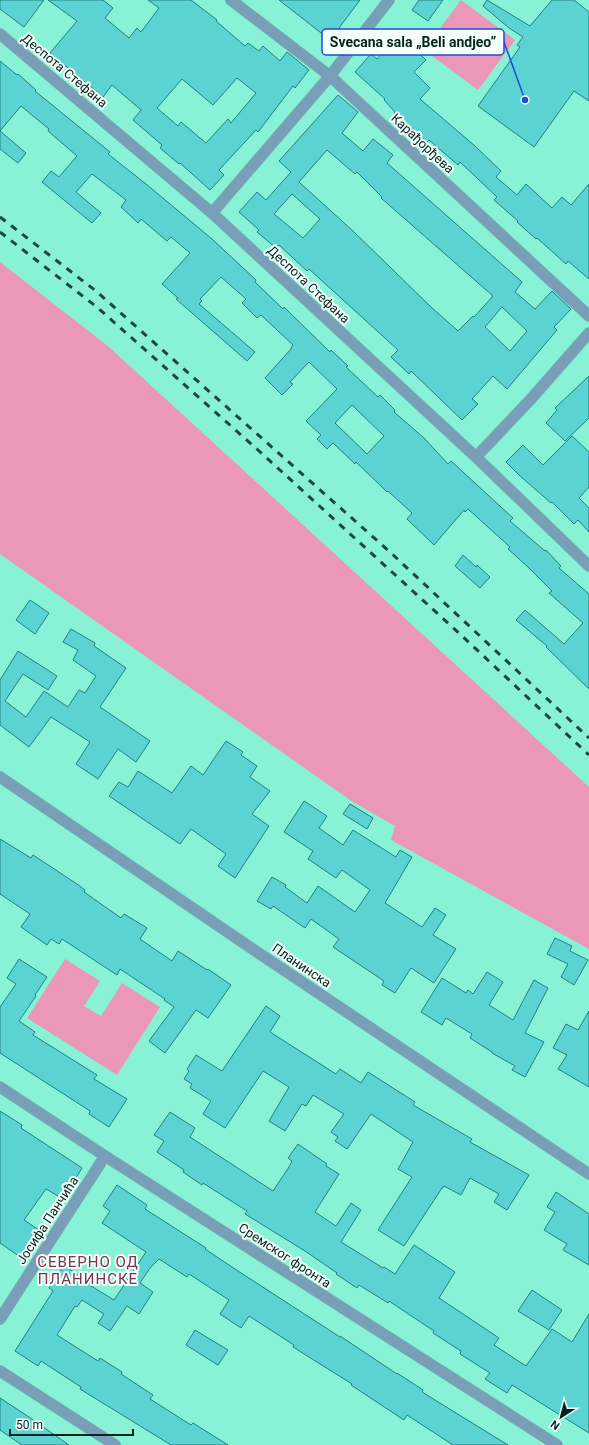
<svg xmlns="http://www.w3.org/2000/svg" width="589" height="1445" viewBox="0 0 589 1445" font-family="Roboto,sans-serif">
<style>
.green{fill:#eb97b7}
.building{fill:#5cd3d3;stroke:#208181;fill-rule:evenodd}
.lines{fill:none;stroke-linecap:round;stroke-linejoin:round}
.minor-casing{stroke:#70cdb6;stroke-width:12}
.minor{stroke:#789fb7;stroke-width:11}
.rail{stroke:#19493e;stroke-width:3;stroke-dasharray:7 7;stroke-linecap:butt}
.labels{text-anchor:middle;stroke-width:4;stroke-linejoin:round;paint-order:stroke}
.street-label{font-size:13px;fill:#01241d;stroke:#f5fefb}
.quarter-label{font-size:15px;letter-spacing:1px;fill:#783551;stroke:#f5fefb}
.leader{fill:none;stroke:#1d4ed8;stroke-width:1.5}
.callout-dot{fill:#1d4ed8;stroke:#f5fefb;stroke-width:1.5}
.callout{fill:#f5fefb;stroke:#1d4ed8;stroke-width:1.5}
.callout-label{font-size:14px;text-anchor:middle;font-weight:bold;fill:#01241d}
</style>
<rect width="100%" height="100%" fill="#88f2d7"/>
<path class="green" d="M461,0l54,40 -37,50 -54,-40z
M0,262l109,85 480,440v162l-198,-109 4,-14 -45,-26 -350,-246z
M65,959l35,22 -16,25 17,10 21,-33 38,24 -43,68 -90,-57z"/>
<path class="building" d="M0,0h44l-20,27 -24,-18z
M48,0h55l10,8 -8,10 24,20 8,-10 4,4 18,-24 -11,-8h43l26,20 -1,1 29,25 3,-3 11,8 4,-5 17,15 7,-9 22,18 -14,18 -2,-2 -35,46 -2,-2 -37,40 5,5 -14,15 -30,-27 -1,1 -19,-16 2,-3 -29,-25 8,-10 -29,-25 -9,12 -53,-44 27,-32zM237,78l19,15 -25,30 -3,-4 -22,24 -25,-21 -3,4 -21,-18 25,-29 31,26z
M279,0h81l-30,40z
M419,0h24l-15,21 -16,-11z
M487,0l43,26 22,-26h22l15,12v89l-15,-10 -40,56 -56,-41 42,-59 -3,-2 6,-8 -14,-9 -26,-22z
M401,33l14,12 -2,3 13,12 -12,12 16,16 -10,11 55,47 26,25 -5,6 21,18 9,-11 26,24 10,-11 9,8 18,-21v95l-21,-18 -2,3 -29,-26 -1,1 -19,-17 1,-1 -24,-21 3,-3 -37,-35 -2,3 -29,-25 -2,2 -33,-29 1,-1 -11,-12 1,-1 -30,-27 16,-18 6,5z
M0,61l17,14 1,-1 18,16 -1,1 75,61 -2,2 38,30 66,55 44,41 -1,2 28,27 1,-2 46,45 1,-2 17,16 -2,1 32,30 2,-2 15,15 -1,2 30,26 24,26 3,-3 62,57 -3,3 35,30 1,-1 15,16 -2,2 30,26v95l-43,-42 1,-1 -31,-26 9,-10 39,34 19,-21 -34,-30 3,-2 -23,-23 -21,-19 2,-2 -42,-38 -3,3 -1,-2 -30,35 -27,-26 5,-6 -24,-22 -1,1 -31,-30 -1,2 -22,-21 -6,6 -10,-10 4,-4 -15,-14 31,-32 -28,-27 -19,20 3,2 -11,11 -17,-17 26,-29v-1l2,-3 -32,-30 -4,3 -15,-15 4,-4 -25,-22 -21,22 2,2 -3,3 56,48 -8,9 -71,-62 2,-1 -16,-14 28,-31 -19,-16 -4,4 -26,-22 -3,4 -17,-16 5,-7 -34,-26 -16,18 25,21 -9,10 -50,-41 9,-11 8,6 18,-21 -29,-25 1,-2 -28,-23 -21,25zM352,405l32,31 -17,18 -32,-31z
M338,95l20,17 -16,21 21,18 10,-12 20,16 -6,8 135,119 -7,10 20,17 17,-18 19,18 -17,18 3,3 -50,59 -14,-13 -21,23 6,5 -16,16 -51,-49 -2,3 -18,-17 7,-7 -89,-81 -2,2 -28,-26 -3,3 -19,-16 2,-2 -20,-18 18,-20 9,8 25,-28 -12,-11zM327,150l28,24 2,-2 25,25 -1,1 112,98 -19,21 -1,-1 -15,15 -27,-24 -78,-76 -54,-49zM292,194l28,25 -17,19 -29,-24zM502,307l25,24 -17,20 -25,-24z
M0,131l26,22 -8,10 -18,-14z
M589,376v42l-24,23 -19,-18 11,-13 -2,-2z
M572,436l17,16v35l-10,11 10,10v24l-11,-12 -4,4 -22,-22 -1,1 -32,-28 -13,-13 17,-17 20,20z
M463,555l13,12 1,-2 13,12 -10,11 -25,-22z
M30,600l19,13 -14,21 -19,-14z
M71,629l24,14 -1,3 32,22 -26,39 50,34 -14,21 -18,-13 -20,30 -22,-15 14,-22 -39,-25 -22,30 -29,-22v-45l18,-29 39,25 -9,14 -25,-16 -18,27 21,16 18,-26 24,16 11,-17 6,3 11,-17 -23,-16 5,-10 -15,-8z
M226,741l17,11 -2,3 16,11 -7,11 20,14 -18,23 17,12 -34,52 -17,-12 8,-12 -35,-25 -11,15 -71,-48 10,-14 9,5 10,-16 34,22 19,-27 12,9z
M304,801l23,15 -8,12 24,17 10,-15 43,27 4,-7 12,7 -27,46 37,24 13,-19 11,7 -13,20 23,14 -22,34 -23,-15 -16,25 -13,-8 2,-4 -51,-34 6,-8 -28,-20 -6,9 -32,-22 -2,3 -14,-8 15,-24 14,8 -1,2 22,16 11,-17 37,26 15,-22 -28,-20 -6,8 -28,-19 5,-8 -29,-19z
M350,804l23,14 -6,11 -24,-15z
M0,839l31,19 2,-3 44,29 8,6 -1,2 37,26 3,-4 23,14 -7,11 32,22 6,-10 29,19 1,-1 23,16 -23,33 -12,-8 -31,43 -16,-12 25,-34 -10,-7 1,-1 -45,-30 -3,6 -55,-36 -3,5 -8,-5 -4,6 -26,-18 9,-13 -30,-20z
M555,938l17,8 -2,5 18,9 -14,25 -13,-8 7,-13 -21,-10z
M19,959l28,18 -12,18 1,1 -17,25 16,11 -2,3 64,40 -3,4 33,20 -18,28 -20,-13 1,-3 -90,-58v-46l16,-23 -9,-6z
M487,972l16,10 -14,23 24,15 21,-40 14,8 -23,45 19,9 -19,35 -13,-7 3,-4 -23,-13v-1l-22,-14 2,-4 -26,-16 -4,7 -21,-13 21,-34 24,15 2,-3 5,4z
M266,1006l14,10 -10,16 66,42 4,-5 21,14 7,-11 47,30 -2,3 59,34 -2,3 59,33 -22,35 -13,-8 5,-8 -29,-16 -9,17 -17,-9 -1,2h-1l-38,58 -26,-16 34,-53 -14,-8 15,-27 -42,-28 -24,35 -12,-8 3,-4 -7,-5 13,-18 -31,-19 -7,11 -4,-2 -17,27 -16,-10 20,-34 -26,-16 -38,57 -22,-14 8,-13 -21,-13 2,-4 -8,-5 5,-8 -2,-2 9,-14 26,16z
M589,1011v76l-31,-18 9,-14 -14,-7 13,-24 12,6z
M0,1111l22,14 -1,3 61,40 -19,31 -17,-10 -22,31 18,12 -19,27 -23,-16z
M170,1112l25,16 -5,9 83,54 16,-24 3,-6 -4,-3 10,-14 29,20 -1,2 13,8 -24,38 21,14 15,-23 10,7 -20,32 42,26 1,-1 11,7 19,-29 41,27 -16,26 60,40 -5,7 32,21 26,-37 20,13 17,-28v119l-77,-48 -5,8 -22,-14 5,-6 -30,-19 1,-3 -28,-18 1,-2 -45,-30 -1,2 -29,-18 -2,3 -21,-14 1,-1 -32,-22 -60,-37 2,-3 -44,-28 -1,2 -19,-13 1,-2 -27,-18 7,-11 -10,-6z
M117,1185l30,20 -2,4 61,39 -1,1 33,22 102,66v-1l57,38v-1l26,17 -1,2 86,53h-55l-46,-30 -3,5 -53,-35 1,-1 -59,-37 1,-2 -45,-29 -8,12 -21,-14 9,-14 -40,-26 -2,3 -28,-18 -9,9 -10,15 13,9 -14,22 -12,-8 -17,25 -12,-8 6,-9 -22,-14 -5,7 -2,-1 -18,29 41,26 2,-3 22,14 -1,2 32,21 -3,4 41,26 2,-2 35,22h-57l-91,-56 1,-2 -40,-26 -3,5 -23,-15 38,-60 -4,-3 15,-23 28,20 -1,1 23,14 32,-48 -44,-29 8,-12 -7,-5z
M556,1192l33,22v51l-26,-15 4,-6 -23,-14 11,-18 -8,-5z
M532,1290l30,20 -13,20 -31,-19z
M195,1330l33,20 -10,15 -32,-20z
M0,1398l23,15 46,32h-47l-22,-15z"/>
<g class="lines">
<g class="minor-casing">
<path id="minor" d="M231,0l99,76 259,240
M0,34l212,179 264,244 113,109
M212,213l118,-137 59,-76
M476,457l55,-58 58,-66
M0,777l257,175 332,222
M0,1087l105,69 452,289
M0,1319l105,-163
M0,1371l115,74"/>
</g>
<use href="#minor" class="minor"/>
<path class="rail" d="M0,217l96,74 294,261 199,186
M0,232l98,76 160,142 202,184 129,121"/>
</g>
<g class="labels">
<g class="street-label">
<text transform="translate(65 70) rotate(40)" y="5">Деспота Стефана</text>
<text transform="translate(423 143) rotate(43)" y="5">Карађорђева</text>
<text transform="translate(309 284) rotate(43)" y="5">Деспота Стефана</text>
<text transform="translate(302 965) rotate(34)" y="5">Планинска</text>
<text transform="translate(47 1220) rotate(-57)" y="5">Јосифа Панчића</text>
<text transform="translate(285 1255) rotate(33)" y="5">Сремског фронта</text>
</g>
<g class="quarter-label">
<text x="88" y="1267">СЕВЕРНО ОД<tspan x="88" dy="17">ПЛАНИНСКЕ</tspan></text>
</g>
</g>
<path class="leader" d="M525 100L504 42"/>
<circle class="callout-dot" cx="525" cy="100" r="4"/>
<rect class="callout" x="322" y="29" width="182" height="26" rx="4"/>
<g class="callout-label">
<text x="413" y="47">Svecana sala „Beli andjeo”</text>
</g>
<g transform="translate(561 1417) rotate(216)" stroke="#f5fefb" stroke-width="3" paint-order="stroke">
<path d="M0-3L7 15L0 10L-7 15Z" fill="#01241d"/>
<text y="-6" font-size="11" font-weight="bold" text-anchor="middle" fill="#01241d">N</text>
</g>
<path d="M10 1429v6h123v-6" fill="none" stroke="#01241d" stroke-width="2"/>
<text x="16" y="1429" font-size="12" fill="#01241d" stroke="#f5fefb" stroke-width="3" paint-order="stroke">50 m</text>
</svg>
